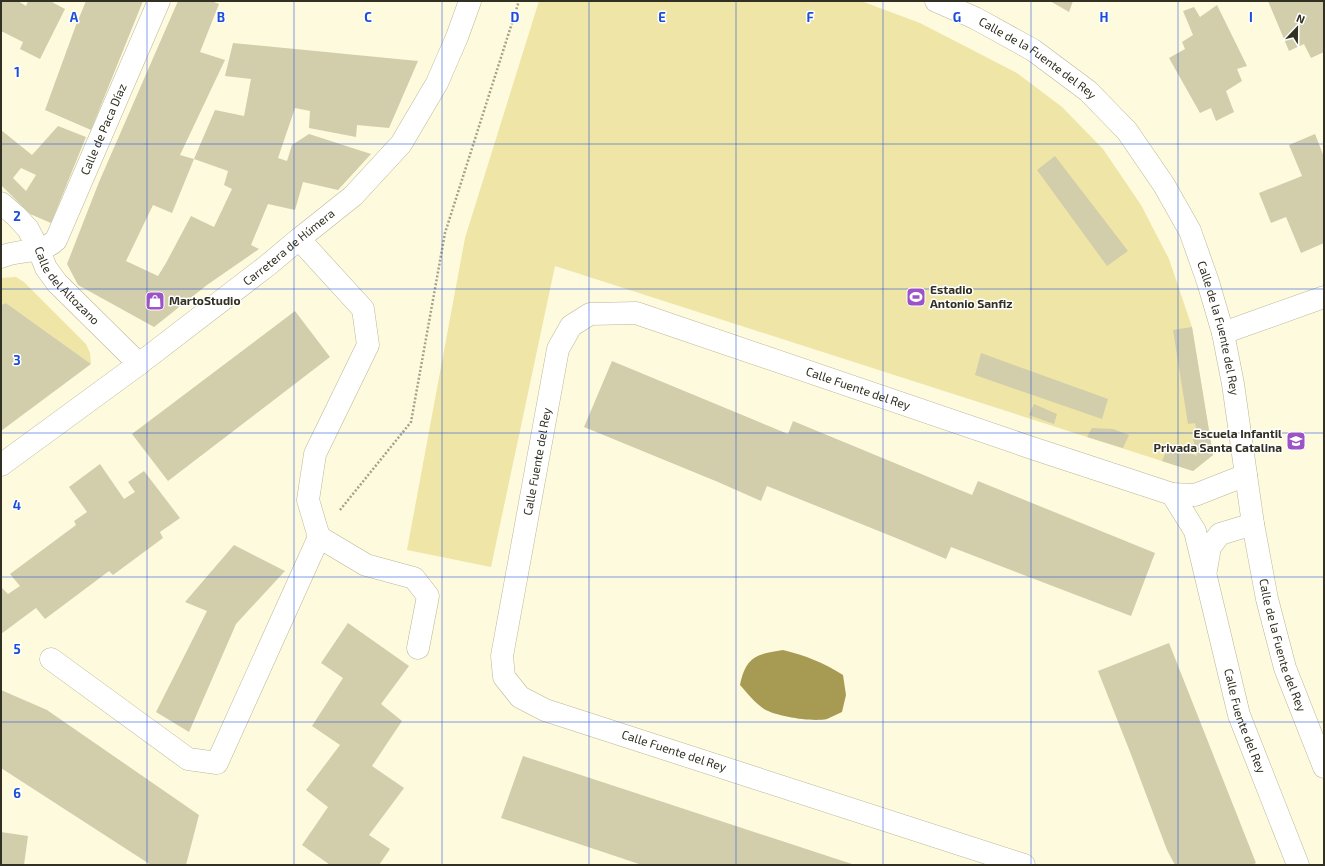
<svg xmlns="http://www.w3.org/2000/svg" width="1325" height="866" viewBox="0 0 1325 866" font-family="'Exo 2',sans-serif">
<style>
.green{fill:#eee5a7}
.water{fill:#a79b54}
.building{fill:#d2cdab;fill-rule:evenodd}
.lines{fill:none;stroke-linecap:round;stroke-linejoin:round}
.minor-casing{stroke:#bbb695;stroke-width:23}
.major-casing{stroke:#bbb695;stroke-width:23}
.path{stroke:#a4a18b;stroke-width:2.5;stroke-dasharray:2 2;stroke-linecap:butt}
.minor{stroke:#fff;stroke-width:22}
.major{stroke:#fff;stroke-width:22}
.grid{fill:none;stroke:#1d4ed8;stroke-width:1;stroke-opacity:0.55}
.labels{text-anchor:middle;stroke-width:3;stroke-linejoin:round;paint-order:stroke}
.street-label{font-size:12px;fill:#323023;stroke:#fff}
.poi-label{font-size:12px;font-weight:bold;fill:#323023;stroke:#fff;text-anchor:start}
.grid-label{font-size:13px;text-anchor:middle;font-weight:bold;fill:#1d4ed8;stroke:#fff;stroke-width:3;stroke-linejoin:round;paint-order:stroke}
</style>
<rect width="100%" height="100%" fill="#fefade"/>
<path class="green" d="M539,1h322l59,22 97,50 45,34 41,42 38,56 28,54 23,68 21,128 -20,16 -638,-205 -64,301 -84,-17 58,-312z
M16,277l8,5 62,62 4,9 1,11 -85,-61 -5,2v-27z"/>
<path class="water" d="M783,650c23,6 40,12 60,25l3,20 -4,17c-5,2 -10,5 -15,7 -15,3 -49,-2 -63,-10 -9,-6 -17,-16 -24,-24 6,-29 17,-31 43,-35z"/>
<path class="building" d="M1,1h17l8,5 2,-5h22l15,8 -25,50 -20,-10 3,-7 -22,-11z
M86,1h57l-52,129 -46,-20 31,-85z
M178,1h33l8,3 -19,48 25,8 -45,95 14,4 -22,54 -19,-8 -27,56 32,15 8,-13 25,-47 23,11 18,-38 -8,-4 4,-14 -34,-12 21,-49 29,6 7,-37 -26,-3 8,-33 185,18 -29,67 -32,-3 -1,12 -47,-9 1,-17 -15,-3 -17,50 9,3 5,-16 17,-11 62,20 -33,36 -35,-8 -8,28 -27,-6 -17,41 8,4 -52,36 -53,42 -76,-42 -11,-21 32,-82z
M1050,1h23l-4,11z
M1268,1h56v51l-13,6 -7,-14 -15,7z
M1217,5l30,61 -10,3 5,12 -16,10 8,21 -18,9 -5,-13 -11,5 -31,-55 16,-9 -3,-7 11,-7 -10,-24 11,-4 6,10z
M58,126l28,11 -35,86 -21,-9 -29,-29v-55l31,25zM21,168l15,7 -10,16 -13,-13z
M1315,134l9,23v86l-23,10 -15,-36 -15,6 -12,-30 43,-17 -13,-31z
M1055,156l73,95 -21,15 -70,-96z
M6,303l85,61 -90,67v-126z
M295,311l35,46 -162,124 -36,-47z
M1192,327l21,128 -20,16 -31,-10 7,-16 28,11 -4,-18 5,-1 -3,-14 -7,1 -15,-94z
M981,353l127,46 -6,20 -127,-44z
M612,361l176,73 5,-13 179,74 6,-14 177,72 -24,63 -180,-69 -5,12 -45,-19 -134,-54 -6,15 -43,-19 -134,-55z
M1034,404l23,10 -3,10 -25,-9z
M1092,428l21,1 16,6 -6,13 -36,-11z
M100,464l24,35 11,-7 -7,-10 16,-11 36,47 -20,14 3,6 -50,37 -4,-4 -64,48 -9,-11 -35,26v-47l7,7 12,-8 -10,-12 66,-49 -2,-4 13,-9 -18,-25z
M234,545l51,26 -49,53 -47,108 -33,-20 51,-101 -22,-9z
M348,623l61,43 -28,38 21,17 -30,45 32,22 -35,47 21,14 -11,16h-49l-28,-20 26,-38 -22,-17 34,-45 -28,-19 31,-48 -22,-15z
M1169,643l87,220 -4,2h-77l-8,-15 -35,-93 -34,-86z
M1,690l46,20 152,105 -13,50h-35l-150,-97z
M523,756l137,45 195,64h-213l-141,-47z
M1,832l27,4 -4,29h-23z"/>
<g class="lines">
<g class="minor-casing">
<g id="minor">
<path id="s1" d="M936,1l39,17 58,32 55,41 39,40 37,54 26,46 18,51 15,51 10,51 20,140 14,75 18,69 39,99"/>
<path id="s2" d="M1,203l15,13 12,13 11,21 7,18 11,15 82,81"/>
<path d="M299,239l64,70 5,36 -53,109 -7,46 11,37 47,28 48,13 14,18 -10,52"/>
<path id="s3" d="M1,257c19,-9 40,-2 55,-17l103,-239"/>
<path d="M1223,333l101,-36"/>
<path id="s4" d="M1172,494l23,37 44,184 59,150"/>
<path d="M1206,570l4,-23 10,-13 33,-10"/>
<path d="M51,659l137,100 29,4 102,-226"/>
<path id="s5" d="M1024,865l-479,-155 -25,-13 -16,-20 -2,-21 56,-307 13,-23 19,-12 46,-1 399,136 137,45 23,1 51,-20"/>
</g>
</g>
<g class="major-casing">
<g id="major">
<path id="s6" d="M1,465l138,-101 129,-99 31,-26 54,-43 48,-52 36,-61 20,-46 13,-36"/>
</g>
</g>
<path class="path" d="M340,510l71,-88 34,-189 74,-232"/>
<use href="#minor" class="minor"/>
<use href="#major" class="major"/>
</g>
<path class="grid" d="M147,1v864M294,1v864M442,1v864M589,1v864M736,1v864M883,1v864M1031,1v864M1178,1v864M1,144h1323M1,289h1323M1,433h1323M1,577h1323M1,722h1323"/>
<defs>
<g id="stadium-square" transform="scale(1)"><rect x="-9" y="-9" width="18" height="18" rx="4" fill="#9b53c7" stroke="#fff"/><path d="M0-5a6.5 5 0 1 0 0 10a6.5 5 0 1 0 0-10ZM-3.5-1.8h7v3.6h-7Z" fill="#fff"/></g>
<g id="shop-square" transform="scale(1)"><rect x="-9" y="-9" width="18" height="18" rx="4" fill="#9b53c7" stroke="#fff"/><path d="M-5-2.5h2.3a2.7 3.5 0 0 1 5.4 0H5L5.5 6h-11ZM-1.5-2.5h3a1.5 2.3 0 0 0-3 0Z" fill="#fff"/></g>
<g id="school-square" transform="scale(1)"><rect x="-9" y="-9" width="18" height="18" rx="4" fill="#9b53c7" stroke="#fff"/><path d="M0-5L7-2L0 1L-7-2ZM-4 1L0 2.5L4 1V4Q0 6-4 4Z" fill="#fff"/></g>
</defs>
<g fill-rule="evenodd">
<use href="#stadium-square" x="916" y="297"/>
<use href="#shop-square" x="155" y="301"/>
<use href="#school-square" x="1296" y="441"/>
</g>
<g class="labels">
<g class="street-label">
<text dy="4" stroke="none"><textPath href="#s1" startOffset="117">Calle de la Fuente del Rey</textPath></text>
<text dy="4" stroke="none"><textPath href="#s3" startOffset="179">Calle de Paca Díaz</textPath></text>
<text dy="4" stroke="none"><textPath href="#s6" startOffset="361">Carretera de Húmera</textPath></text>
<text dy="4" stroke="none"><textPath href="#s2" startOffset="107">Calle del Altozano</textPath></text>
<text dy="4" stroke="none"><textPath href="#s1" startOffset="453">Calle de la Fuente del Rey</textPath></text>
<text dy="4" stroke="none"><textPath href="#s5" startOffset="1220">Calle Fuente del Rey</textPath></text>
<text dy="4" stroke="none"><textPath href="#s5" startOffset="776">Calle Fuente del Rey</textPath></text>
<text dy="4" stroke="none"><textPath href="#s1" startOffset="777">Calle de la Fuente del Rey</textPath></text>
<text dy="4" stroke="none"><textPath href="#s4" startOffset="240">Calle Fuente del Rey</textPath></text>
<text transform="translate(674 751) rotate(18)" y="4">Calle Fuente del Rey</text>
</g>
<g class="poi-label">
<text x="930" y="294">Estadio<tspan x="930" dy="14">Antonio Sanfiz</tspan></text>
<text x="169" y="305">MartoStudio</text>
<text x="1282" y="438" text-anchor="end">Escuela Infantil<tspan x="1282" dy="14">Privada Santa Catalina</tspan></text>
</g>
</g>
<g class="grid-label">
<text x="74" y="22">A</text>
<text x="221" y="22">B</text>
<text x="368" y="22">C</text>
<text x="515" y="22">D</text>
<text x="662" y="22">E</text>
<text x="810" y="22">F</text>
<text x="957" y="22">G</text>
<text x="1104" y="22">H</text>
<text x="1251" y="22">I</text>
<text x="17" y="77">1</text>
<text x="17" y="221">2</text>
<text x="17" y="365">3</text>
<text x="17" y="510">4</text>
<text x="17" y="654">5</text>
<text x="17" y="798">6</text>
</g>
<rect width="1325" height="866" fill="none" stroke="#323023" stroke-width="4"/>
<g transform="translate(1297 28) rotate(22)" stroke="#ffffff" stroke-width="3" paint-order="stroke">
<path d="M0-3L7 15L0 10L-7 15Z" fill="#323023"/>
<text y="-6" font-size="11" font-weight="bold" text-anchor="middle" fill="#323023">N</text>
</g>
</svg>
